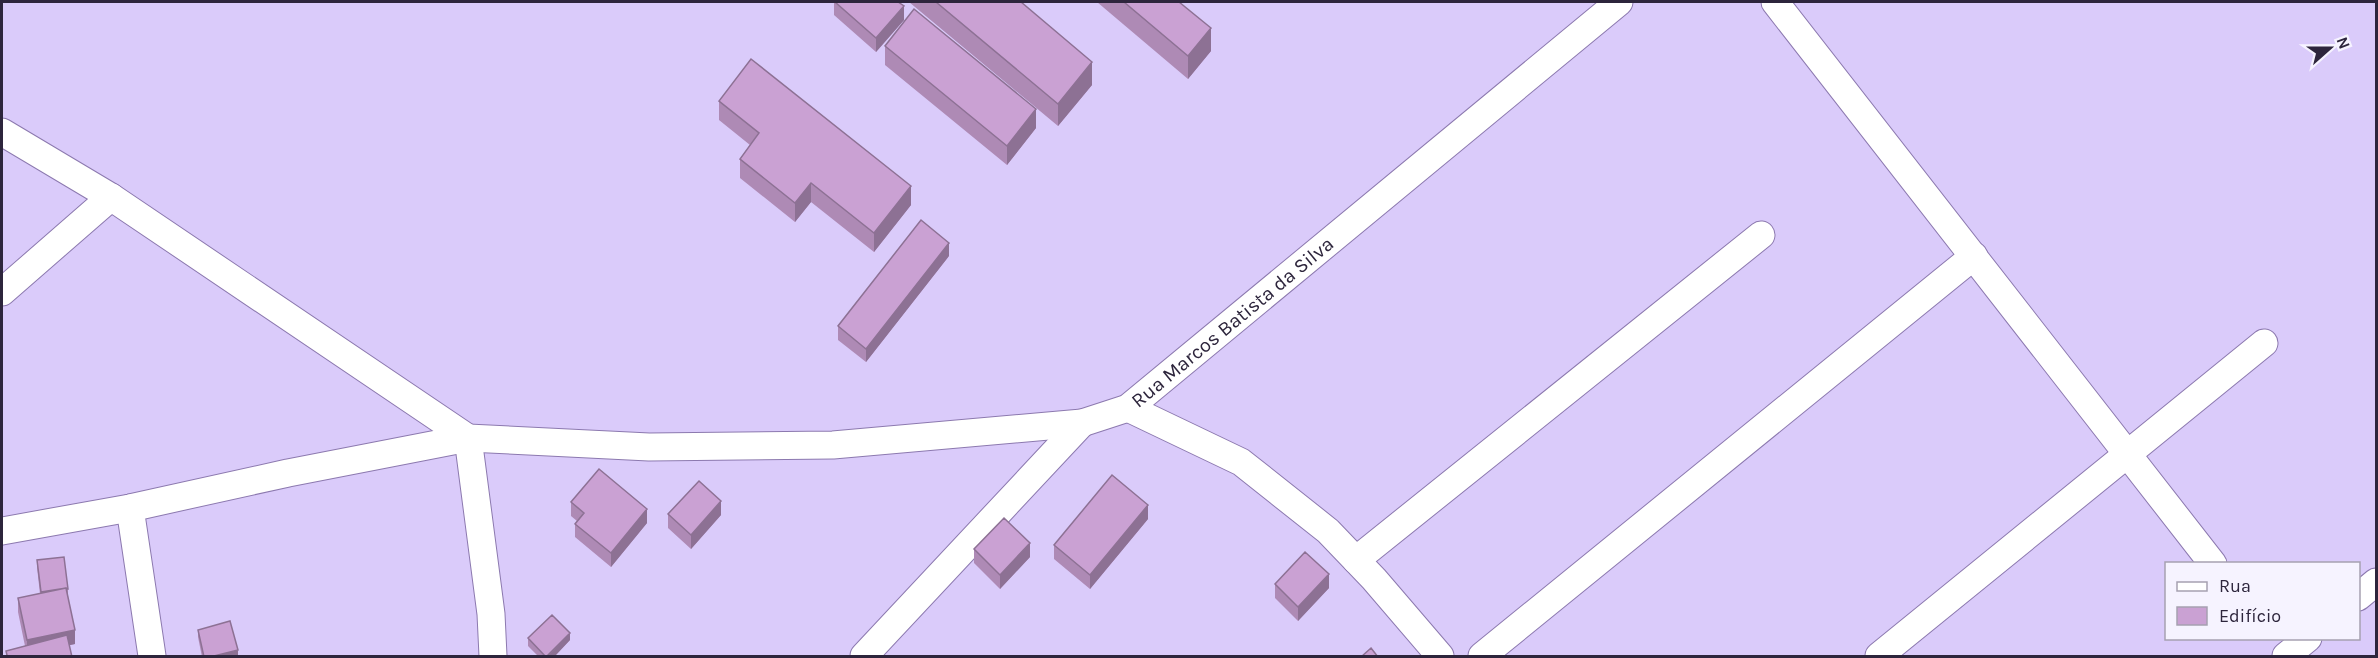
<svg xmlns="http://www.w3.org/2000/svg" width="2378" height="658" viewBox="0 0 2378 658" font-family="Karla,sans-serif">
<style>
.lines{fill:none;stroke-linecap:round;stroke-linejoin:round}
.minor-casing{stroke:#8c79af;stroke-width:29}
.minor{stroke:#fff;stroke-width:27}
.wall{fill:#ae8ab5}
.shaded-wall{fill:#8d7194}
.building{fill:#caa1d3;stroke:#8d7194;stroke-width:1.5}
.labels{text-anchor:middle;stroke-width:4.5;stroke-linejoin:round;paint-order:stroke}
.street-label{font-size:20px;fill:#2d253c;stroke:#f6f3ff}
</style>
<rect width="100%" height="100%" fill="#dacbfa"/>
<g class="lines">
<g class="minor-casing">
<g id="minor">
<path d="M1775,2l438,562"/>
<path d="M2,132l109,65 357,241 23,176 2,42"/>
<path d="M2,292l109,-95"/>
<path d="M1128,408l113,54 87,69 46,48 66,77"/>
<path d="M130,508l22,148"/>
<path id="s1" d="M2,531l128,-23 158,-35 180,-35 181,9 184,-2 249,-22 46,-15 491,-406"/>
<path d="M1356,560l405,-325"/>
<path d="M2358,597l18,-15"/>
<path d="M864,656l218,-233"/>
<path d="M1482,656l492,-400"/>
<path d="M1879,656l385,-313"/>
<path d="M2286,656l22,-18"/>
</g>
</g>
<use href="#minor" class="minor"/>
</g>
<path class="wall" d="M834,2l70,18 -28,32 -42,-37z
M909,2h112l71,83 -34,41z
M1097,2h82l32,49 -23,28z
M885,46l151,82 -29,37 -122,-100z
M719,101l192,104 -37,47 -63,-50 -16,20 -55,-44v-19l10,-14 -31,-25z
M949,256l-83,106 -28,-22v-14z
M571,502l76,21 -36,44 -36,-30v-13l2,-3 -6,-5z
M668,514l53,1 -30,34 -23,-21z
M1148,519l-58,70 -36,-30v-14z
M974,549l56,8 -30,32 -26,-26z
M37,560l31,29v7l7,48 -69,12v-5l19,-5 -7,-34v-14l22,-4 -3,-27z
M1275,584l54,4 -31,33 -23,-23z
M198,630l40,27h-36l-4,-20z
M528,638l42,2 -16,17h-15l-11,-11z"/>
<path class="shaded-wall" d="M904,6v14l-28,32v-14z
M1211,28v23l-23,28v-23z
M1092,62v23l-34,41v-22z
M1036,109v19l-29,37v-19z
M811,183v19l-16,20v-19z
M911,186v19l-37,47v-19z
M949,243v13l-83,106v-13z
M721,501v14l-30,34v-14z
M1148,505v14l-58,70v-14z
M647,509v14l-36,44v-14z
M1030,543v14l-30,32v-14z
M1329,574v14l-31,33v-14z
M75,630v14l-48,10v-14z
M570,633v7l-16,17h-7z
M238,650v7h-28z"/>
<path class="building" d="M835,2h63l6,4 -28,32z
M936,2h85l71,60 -34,42z
M1124,2h55l32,26 -23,28z
M914,9l122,100 -29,37 -122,-100z
M751,59l160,127 -37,47 -63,-50 -16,20 -55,-44 19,-26 -40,-32z
M921,220l28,23 -83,106 -28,-23z
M599,469l48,40 -36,44 -36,-29 9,-11 -13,-11z
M1112,475l36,30 -58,70 -36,-30z
M699,481l22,20 -30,34 -23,-21z
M1004,518l26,25 -30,32 -26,-26z
M1305,552l24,22 -31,33 -23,-23z
M64,557l4,32h-1l-1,-1 -25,4 -4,-32z
M66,588l9,42 -48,10 -9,-42z
M552,615l18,18 -24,24 -18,-19z
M230,621l8,29 -28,7h-6l-6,-27z
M67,635l5,22h-70l5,-2 -1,-4z
M1371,648l7,9h-17z"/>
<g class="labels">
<g class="street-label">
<text dy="7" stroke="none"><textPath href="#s1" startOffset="1274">Rua Marcos Batista da Silva</textPath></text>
</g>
</g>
<rect width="2378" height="658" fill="none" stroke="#2d253c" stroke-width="6"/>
<rect x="2165" y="562" width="195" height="78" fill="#f6f3ff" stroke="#a6a1b1" stroke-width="1.5"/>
<rect x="2177" y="582" width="30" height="9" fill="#ffffff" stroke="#a6a1b1" stroke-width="1.5"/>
<text x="2219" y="592" font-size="18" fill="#2d253c">Rua</text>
<rect x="2177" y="607" width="30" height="18" fill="#caa1d3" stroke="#a6a1b1" stroke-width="1.5"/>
<text x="2219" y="622" font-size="18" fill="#2d253c">Edifício</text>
<g transform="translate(2330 48) rotate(69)" stroke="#f6f3ff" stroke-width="4.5" paint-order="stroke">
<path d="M0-4.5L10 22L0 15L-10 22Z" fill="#2d253c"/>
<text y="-9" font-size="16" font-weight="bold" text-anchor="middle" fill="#2d253c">N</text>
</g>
</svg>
